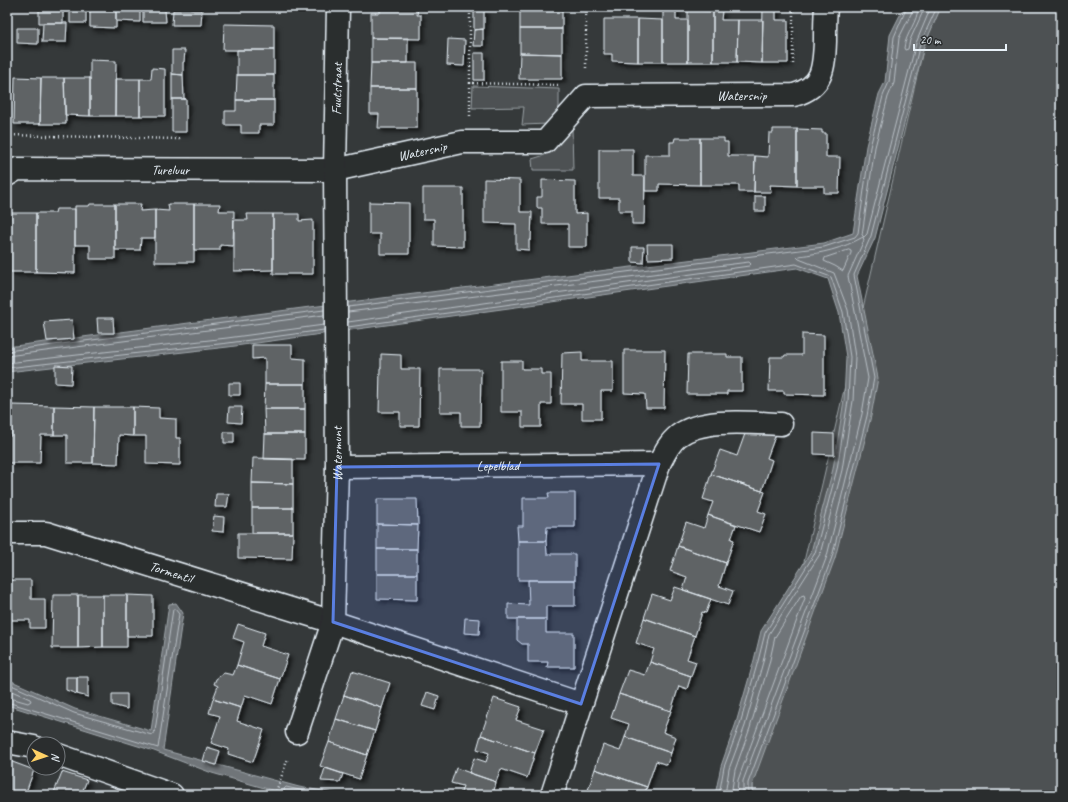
<svg xmlns="http://www.w3.org/2000/svg" width="1068" height="802" viewBox="0 0 1068 802" font-family="Caveat,sans-serif">
<style>
.green{fill:#4d5152;stroke:#9aa1a5}
.water{fill:#707579;stroke:#a0a7ac}
.lines{fill:none;stroke-linecap:round;stroke-linejoin:round}
.shore{stroke:#b8bfc5;stroke-width:1}
.building{fill:#5f6365;stroke:#e8f1f8;filter:url(#shadow)}
.minor-casing{stroke:#e8f1f8;stroke-width:25}
.path{stroke:#e8f1f8;stroke-width:2.5;stroke-dasharray:1 3;stroke-linecap:butt}
.minor{stroke:#2a2d2e;stroke-width:22}
.marked{fill:#5a7fe2;fill-opacity:0.2;stroke:#5a7fe2;stroke-width:3;stroke-linejoin:round}
.labels{text-anchor:middle;stroke-width:3.5;stroke-linejoin:round;paint-order:stroke}
.street-label{font-size:14px;fill:#e8f1f8;stroke:#2a2d2e}
</style>
<defs>
<filter id="shadow"><feDropShadow dx="3.5" dy="3.5" stdDeviation="2" flood-color="#0009"/></filter>
</defs>
<rect width="100%" height="100%" fill="#35393a"/>
<filter id="ink" filterUnits="userSpaceOnUse"><feTurbulence type="fractalNoise" baseFrequency=".025" numOctaves="2"/><feDisplacementMap in="SourceGraphic" scale="8" xChannelSelector="R" yChannelSelector="G"/><feConvolveMatrix kernelMatrix="1 2 1 2 8 2 1 2 1" color-interpolation-filters="sRGB"/></filter>
<g filter="url(#ink)">
<path class="green" d="M941,7h120v788h-309v-10l172,-739z
M473,86l86,3v18l-11,17 -26,1 2,-18 -52,1z
M572,128l1,42h-40l-1,-11 13,-4z"/>
<path class="water" d="M904,7h37l-17,39 -49,192 -18,38 21,102 -7,38 -36,142 -83,227v10h-37l6,-29 15,-43 18,-63 7,-29 50,-79 22,-83 11,-69 2,-43 -7,-44 -11,-34 -31,-11 -569,79 -221,25v-25l303,-40 514,-64 29,-10 13,-87 13,-52 6,-12 5,-47z
M176,603l7,10 -20,137 136,37 47,8 -61,-1 -73,-21 -58,-22 -147,-46v-26l68,30 76,22 18,-127z"/>
<g class="lines">
<path class="shore" d="M912,7v5l-13,26 -5,45 -6,14 -13,50 -13,88 2,2 3,-3 49,-191 15,-36
M918,7c0,15 -12,26 -14,41l1,2 3,-1 2,-9 15,-33
M849,250l2,1v2l-8,18 -8,-5 -11,-5 1,-3z
M348,307l476,-60 31,-10 3,-4 12,-86 13,-51 6,-14 5,-45 13,-30
M348,312l401,-50 2,2 -2,2 -401,56
M348,327l448,-63 35,13 12,35 7,45 -2,44 -11,68 -22,84 -50,80 -7,28 -18,63 -16,43 -5,28
M7,351l317,-41
M7,356l317,-41
M7,363l220,-25 97,-13
M7,368l221,-25 96,-13
M7,683l67,30 78,22 3,-4 18,-122h2l4,5 -21,134 -151,-46
M7,689l23,10 1,2 -3,2 -21,-6
M285,795l-1,-6 2,-2 37,8
M725,795l4,-26 16,-43 18,-64 6,-28 51,-80 22,-84 6,-38 5,-31 2,-44 -7,-47 -14,-37 -35,-14 -2,-2 2,-1c23,-3 43,-7 64,-19l1,3 -16,36 20,102 -6,36 -35,142 -84,225v14
M731,795l4,-25 15,-42 19,-64 6,-27 26,-41 3,-1 1,3 -67,182 -1,15
M748,795v-12l84,-226 35,-141 7,-38 -20,-103 17,-39 49,-192 17,-37"/>
</g>
<path class="building" d="M39,7h24v16h-24z
M70,7h16v16h-16z
M380,7h38l-1,8h4v24l-50,-1v-25h9z
M474,7h10v22l-10,1z
M520,7h42v22h-42z
M663,7h13v13h12v42h-25z
M763,7h13v13h12v43h-26z
M90,9l26,1v18l-26,-1z
M116,9l24,2v11l-24,-1z
M143,10h22l1,12h-23z
M173,10h29l-1,15h-29z
M688,10l25,1v51h-25z
M713,11h9l-1,9h17l-1,42h-24z
M604,19h34v43l-26,-1v-7h-8z
M638,19l25,1v42h-25z
M738,20h25l-1,43 -25,-1z
M43,23h24l-1,19h-24z
M224,24l50,1v25h-51z
M17,28h21v16l-21,-1z
M483,29v17h-10l1,-16z
M520,29h42v25l-42,-1z
M371,38h37v25h-37z
M448,39l17,1 -1,26 -17,-1z
M172,50h13l-1,12h-1v13l-11,-1z
M237,50h37v25h-37z
M474,53h10v27h-10z
M520,53l42,1v25h-43z
M90,60l26,1 -1,55h-25z
M371,63h46v25h-47z
M152,68l13,1v47h-25v-37h11z
M172,74l11,1 1,24h2h-14z
M237,75h37v25h-38z
M15,77l26,1 -1,46h-26z
M41,78h23l2,46h-26z
M64,78h26v38l-25,-1z
M115,79h25v37h-25z
M370,88h47v40h-39l1,-14h-9z
M172,99h14v33h-14z
M236,100h38v25h-15v8h-18v-8h-16v-14h11z
M773,129h24v57l-27,-1 1,7h-17l1,-36 13,1 1,-24h4z
M797,129l25,1v3h4v24h14l-1,36h-15v-7h-27z
M675,138h25v47l-41,-1v7h-14v-36h25v-13h4z
M700,138h24v4h4v14h27l-1,36h-15v-7h-39z
M599,149h34v27h12l-1,48h-12v-13h-13v-13h-20z
M484,179l36,1v32h12l-1,28h-2v10l-13,-1v-25l-32,-1z
M542,180l33,1v33l12,-1v34h-19v-23h-26v-16h-5v-11h5z
M423,188h40v59l-29,-1v-27h-11z
M755,196h10v15h-10z
M369,202l40,1v51h-29v-20h-11z
M90,204h25v55h-25v-14h-15v-39h14z
M115,204h26l-1,7 15,-1v28h-14l-1,12h-25z
M168,204h26v58h-39v-52l14,1z
M194,204h26l-1,7h15l-1,35 -13,-1v5h-26z
M56,209h19v64l-39,-1v-59h19z
M10,213h26v59h-29v-53h3z
M247,214h26v56l-39,1v-51h14z
M273,214h26v7l14,-1v54h-40z
M647,244h26v14l-25,1z
M632,247h12l-1,16 -11,-1z
M97,318h16l1,15h-16z
M72,320l2,19 -27,2 -3,-19z
M802,334l22,1v60l-40,-1v-3h-15l1,-34h14l1,-2h17z
M252,345h40v13l13,1v25h-40v-26l-13,1z
M624,350h41l-1,58h-18l-1,-14 -21,-1z
M582,352v9h31v30h-12v28h-19v-15h-21l1,-51z
M381,354l20,1v14h19l-1,57h-19v-14h-21l1,-44h1z
M688,354h39v3h15v34h-15v3h-40z
M501,361h21v8h19v5h10v30h-10v23h-19v-15h-21z
M55,365l17,1 -1,18 -16,-1z
M440,369h41l-1,57h-19v-14h-21z
M229,383h11v12h-11z
M265,384h40v25h-41z
M11,405l43,1v29h-13l-1,28h-33v-27h4z
M54,406l40,1 -1,56h-26v-28h-13z
M94,407h39v29l-14,-1 -1,29 -25,-1z
M133,407l26,1v10l17,1v19h4v27l-34,-1v-28h-13z
M229,407h13l-1,16 -13,-1z
M264,409h41v25h-40z
M746,431h31l-10,27 5,2 -10,31 -51,-17 9,-24 17,6z
M224,432h10v11h-10z
M814,433l20,1v21l-20,-1z
M265,434h40v26l-41,-1z
M253,458l40,1v25l-41,-1z
M711,474l54,18 -7,19 8,3 -7,18 -51,-17 5,-13 -10,-3z
M252,483l41,1v24h-41z
M548,493h27v34h-28l-1,14h-28l-1,-15h6v-28h26z
M216,494h13l-2,13h-12z
M377,499h40l1,26 -41,-1z
M252,508h41v25h-41z
M708,515l28,10 -5,14 3,1 -8,23 -48,-17 8,-24 18,6z
M214,516l10,1 -1,15 -11,-1z
M377,524l41,1 -1,24h-40z
M238,533h55l-1,26 -54,-1z
M518,541h28l1,13h28v26h-57z
M678,546l48,17 -7,23 14,5 -5,14 -45,-15 4,-13 -17,-6z
M377,549h40v25h-40z
M377,574h40v26l-40,-1z
M7,580h24v19h14v29h-15v-8h-23z
M528,580h47v26h-29v13h-38v-15l21,1z
M675,587l36,12 -5,14 -4,-1 -7,24 -51,-18 8,-24 18,6z
M53,595h25v53h-26z
M78,595h25v52l-25,1z
M103,595h24v52h-24z
M127,595l26,1v40h-26z
M465,618l15,1 -1,15 -15,-1z
M644,618l51,18 -8,23 9,3 -5,14 -41,-14 4,-13 -18,-6z
M517,619h29v14h28v34h-27l1,-5h-20v-18h-6l-5,-4z
M238,624l27,9 -4,13 27,9 -8,24 -43,-14 7,-23 -11,-4z
M650,662l41,14 -4,13 -8,-3 -8,25 -52,-17 9,-24 17,5z
M237,665l43,14 -8,25 -27,-9 -4,13 -28,-9 5,-13 -4,-2 2,-5 8,-6 9,2z
M352,671l38,12 -8,25 -38,-13z
M66,677h11v17l-11,-4z
M77,677h11v20l-11,-3z
M427,692l12,4 -4,14 -13,-4z
M112,694h15v15l-15,-4z
M619,694l52,17 -8,21 13,5 -5,16 -46,-16 4,-13 -18,-6z
M344,695l38,13 -7,23 -39,-12z
M494,698l27,9 -5,13 28,9 -9,24 -54,-18z
M213,699l28,9 -4,13 27,9 -11,32 -25,-8 1,-5 -18,-6 9,-27 -11,-3z
M336,719l39,12 -8,24 -38,-13z
M481,735l54,18 -8,25 -26,-9 -5,13 -27,-9 5,-15 12,4 3,-9 -12,-4z
M625,737l46,16 -4,12 -11,-4 -9,26 -52,-18 8,-24 17,6z
M329,742l38,13 -8,24 -39,-13z
M207,747l13,4 -4,14 -13,-4z
M7,760l27,10 -9,25h-18z
M325,768l18,6 -3,8 -19,-1z
M456,768l40,14 -3,13h-33l3,-9 -12,-3z
M595,769l52,18 -3,8h-51l-6,-2z
M62,772l25,8 -6,15h-28z"/>
<g class="lines">
<g class="minor-casing">
<g id="minor">
<path id="s1" d="M7,175l10,-6 318,1 127,-28h83l41,-46 208,-1c29,-8 30,-27 31,-54 0,-11 0,-23 1,-34"/>
<path id="s2" d="M337,467l322,-3"/>
<path id="s3" d="M7,533h39l287,89 248,82"/>
<path id="s4" d="M297,732l36,-110 4,-155 -2,-297 3,-163"/>
<path d="M7,742l27,5"/>
<path d="M58,755l114,40"/>
<path d="M552,795l107,-331c5,-10 10,-21 19,-28 24,-19 74,-13 103,-12"/>
</g>
</g>
<path class="path" d="M793,7v57
M586,68v-61
M470,83v-76
M470,116v-33l88,2
M7,135l172,4 3,2
M275,795l13,-37"/>
<use href="#minor" class="minor"/>
</g>
</g>
<path class="marked" d="M659,464l-78,240 -248,-82 4,-155z"/>
<g class="labels">
<g class="street-label">
<text dy="5" stroke="none"><textPath href="#s4" startOffset="649">Fuutstraat</textPath></text>
<text dy="5" stroke="none"><textPath href="#s1" startOffset="760">Watersnip</textPath></text>
<text dy="5" stroke="none"><textPath href="#s1" startOffset="419">Watersnip</textPath></text>
<text dy="5" stroke="none"><textPath href="#s1" startOffset="165">Tureluur</textPath></text>
<text dy="5" stroke="none"><textPath href="#s4" startOffset="284">Watermunt</textPath></text>
<text dy="5" stroke="none"><textPath href="#s2" startOffset="161">Lepelblad</textPath></text>
<text dy="5" stroke="none"><textPath href="#s3" startOffset="170">Tormentil</textPath></text>
</g>
</g>
<rect width="1068" height="802" fill="none" stroke="#2a2d2e" stroke-width="24"/>
<rect x="12" y="12" width="1044" height="778" fill="none" stroke="#e8f1f8" stroke-width="1.5" filter="url(#ink)"/>
<g transform="translate(46 756) rotate(93)"><circle r="19" fill="#2a2d2e" stroke="#767b7f"/>
<path d="M0-3L7 15L0 10L-7 15Z" fill="#ffd166"/>
<text y="-6" font-size="11" font-weight="bold" text-anchor="middle" fill="#e8f1f8">N</text>
</g>
<path d="M914 44v6h92v-6" fill="none" stroke="#e8f1f8" stroke-width="2"/>
<text x="920" y="44" font-size="12" fill="#e8f1f8" stroke="#2a2d2e" stroke-width="3" paint-order="stroke">20 m</text>
</svg>
